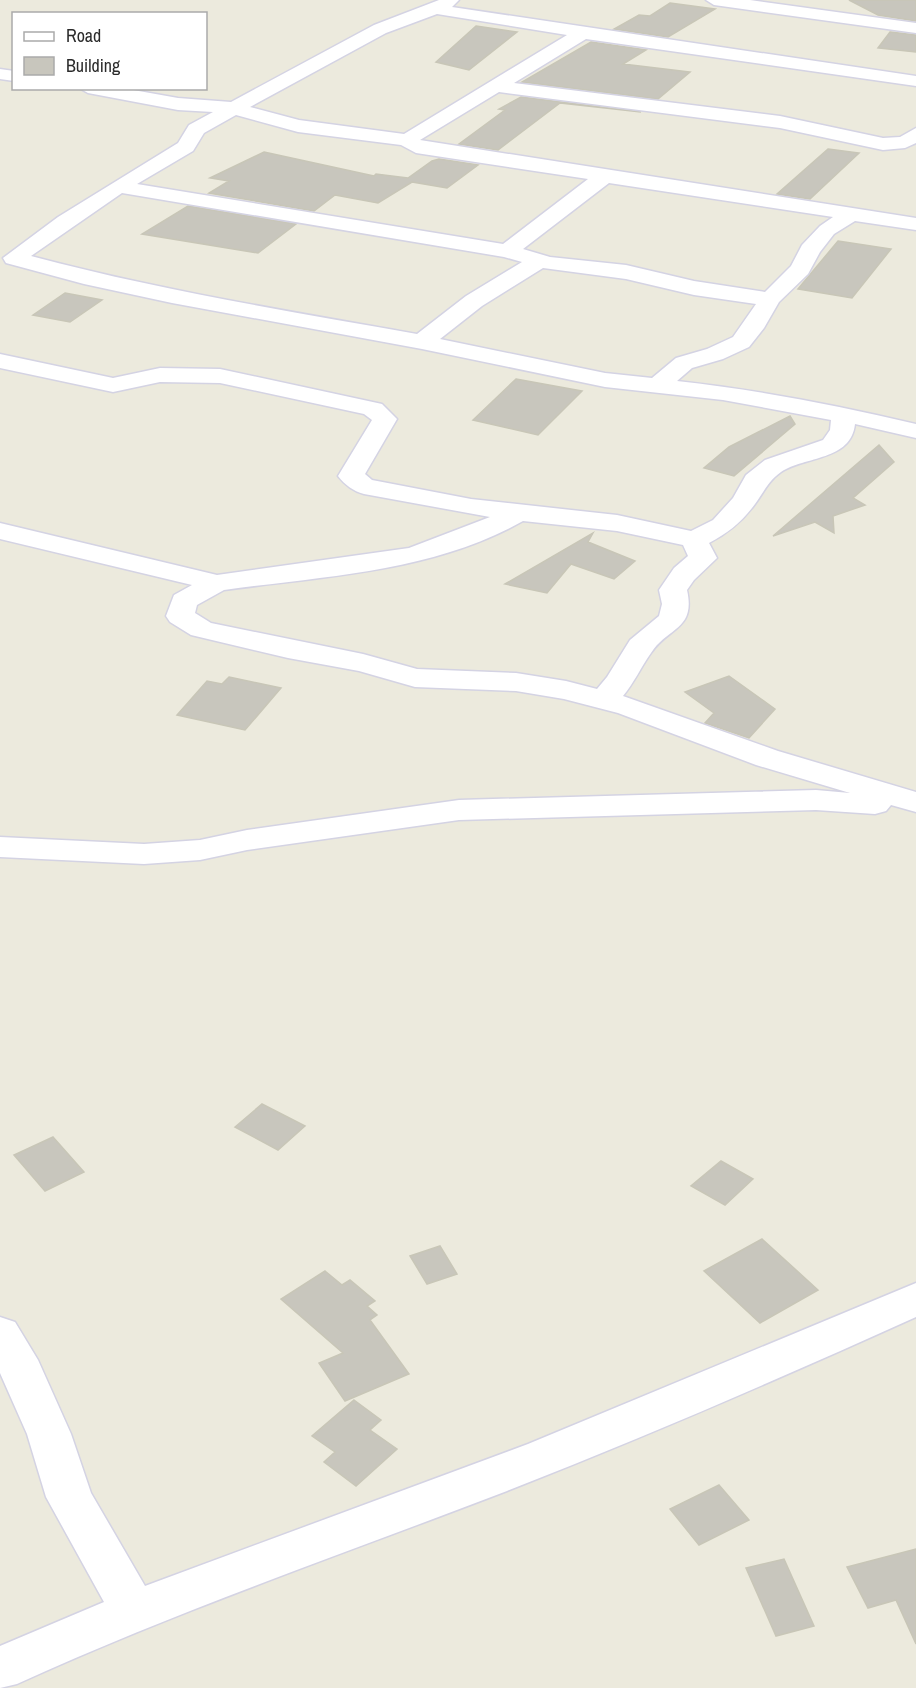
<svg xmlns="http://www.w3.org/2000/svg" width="916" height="1688" viewBox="0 0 916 1688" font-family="'Archivo Narrow',sans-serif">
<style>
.building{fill:#c8c6bd;stroke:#c8c6b7;stroke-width:1.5}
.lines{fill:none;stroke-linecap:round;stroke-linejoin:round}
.minor-casing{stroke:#d4d3e3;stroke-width:3}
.minor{fill:#fff;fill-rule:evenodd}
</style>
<rect width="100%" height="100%" fill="#eceadd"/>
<path class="building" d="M849,0h67v21l-38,-6z
M670,3l45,6 -47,28 -54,-8 25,-14 11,1z
M476,26l41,6 -48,38 -33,-8z
M890,32l26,3v17l-38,-4z
M591,42l55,8 -23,14 67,8 -32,27 -136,-17z
M521,97l120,15 -81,-9 -62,47 -39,-6 46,-34 -6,-1z
M828,149l31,4 -49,46 -33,-5z
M264,152l110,24 2,-2 32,4 24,-17 7,-2 39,6 -31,23 -35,-6 -34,21 -43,-8 -21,16 -105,-18 20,-12 -19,-3z
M188,206l108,18 -38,29 -116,-19z
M838,241l53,8 -39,49 -54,-9z
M65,293l37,7 -32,22 -37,-7z
M516,379l66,12 -44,44 -65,-15z
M790,416l5,8 -61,52 -30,-8 25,-21z
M879,445l15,17 -41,36 12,7 -32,11 1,17 -19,-11 -42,14z
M593,533l-5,9 47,19 -21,18 -43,-15 -24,29 -42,-9z
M729,676l46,33 -26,29 -44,-15 9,-10 -29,-21z
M229,677l52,11 -36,42 -68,-15 30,-34 15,3z
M262,1104l43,22 -27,24 -43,-23z
M53,1137l31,35 -39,19 -31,-36z
M721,1161l32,18 -28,26 -34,-19z
M762,1239l56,51 -58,33 -56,-52z
M440,1246l17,28 -30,10 -17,-28z
M325,1271l17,14 8,-5 25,21 -8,5 10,9 -7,5 39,54 -64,27 -26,-38 24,-10 -62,-54z
M354,1400l27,20 -11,10 27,19 -41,37 -32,-24 11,-10 -23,-16z
M719,1485l30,35 -50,25 -29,-36z
M916,1549v95l-20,-44 -28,8 -21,-41z
M784,1559l30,67 -38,10 -30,-68z"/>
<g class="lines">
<g class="minor-casing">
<path id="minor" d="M439,0h20l-7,7 464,69v10l-330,-47 -72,44 266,33 103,22 17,-1 16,-9v15l-11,5 -22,2 -103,-22 -281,-36 -79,48 496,78v12l-61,-9 -21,13 -14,18 -12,22 -29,28 -15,26 -15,19 -26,12 -31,9 -15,13c81,9 160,24 239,43v14l-61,-14c-4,37 -50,32 -74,48 -13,9 -17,20 -26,32 -13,18 -27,29 -46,39l8,15 -23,22 -7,10c9,40 -19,37 -36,63 -10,14 -17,30 -28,43l155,55 138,41v20l-25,-7 -5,6 -11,3 -59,-4 -357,10 -212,30 -47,10 -56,4 -144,-7v-20l144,7 56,-4 47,-10 212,-30 357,-10 34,3 -94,-28 -138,-52 -54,-14 -48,-8 -101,-4 -56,-16 -71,-13 -97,-23 -21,-13 -4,-6 8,-21 18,-10 -192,-46v-16l217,52 192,-27 81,-31 -126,-23c-11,-3 -19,-9 -26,-18l34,-56 -8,-6 -144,-31 -60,-1 -47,10 -113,-24v-14l113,24 47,-10 60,1 162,35 15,15 -32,55 7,6 99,19 146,16 74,16 22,-11 20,-22 13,-23 19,-15 58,-20 7,-10 1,-10 -108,-20 -118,-13 -183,-38 -250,-46 -88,-19 -78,-21 -3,-5 55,-41 120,-74 11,-18 24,-13 -35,-2 -90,-17 -9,-5h43l56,10 53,4 143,-77zM437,14l130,21 -163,99 -105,-14 -49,-13 136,-74zM236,115l62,17 103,13 15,8 172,26 -85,65 -366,-60 56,-33 11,-18zM609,183l224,34 -13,9 -18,19 -11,21 -26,26 -71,-11 -68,-16 -76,-8 -27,-8zM122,193l382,64 18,5 -56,34 -49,38c-129,-23 -259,-44 -386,-78zM543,268l83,11 68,16 62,9 -23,33 -26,12 -31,9 -24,20 -47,-5 -165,-34 42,-33zM523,521l94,10 66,14 5,11 -14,12 -15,22 3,14 -3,12 -29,24 -23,37 -10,12 -31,-8 -50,-8 -99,-4 -54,-15 -152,-31 -16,-10 2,-8 27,-15c101,-14 209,-18 299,-69z
M706,0h44l166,23v10l-202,-28z
M0,69l14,2v10l-14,-2z
M916,1283v34c-135,61 -271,120 -409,174 -164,63 -330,120 -490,193l-17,4v-42l104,-44 -58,-105 -19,-63 -27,-61v-56l15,5 23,38 33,74 20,59 54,93 383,-142z"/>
</g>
<use href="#minor" class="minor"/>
</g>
<rect x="12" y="12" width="195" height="78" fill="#ffffff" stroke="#aaaaaa" stroke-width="1.5"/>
<rect x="24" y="32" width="30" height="9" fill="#ffffff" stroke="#aaaaaa" stroke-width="1.5"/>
<text x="66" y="42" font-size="18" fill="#2b2b2b">Road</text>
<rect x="24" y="57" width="30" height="18" fill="#c8c6bd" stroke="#aaaaaa" stroke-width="1.5"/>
<text x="66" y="72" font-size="18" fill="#2b2b2b">Building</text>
</svg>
